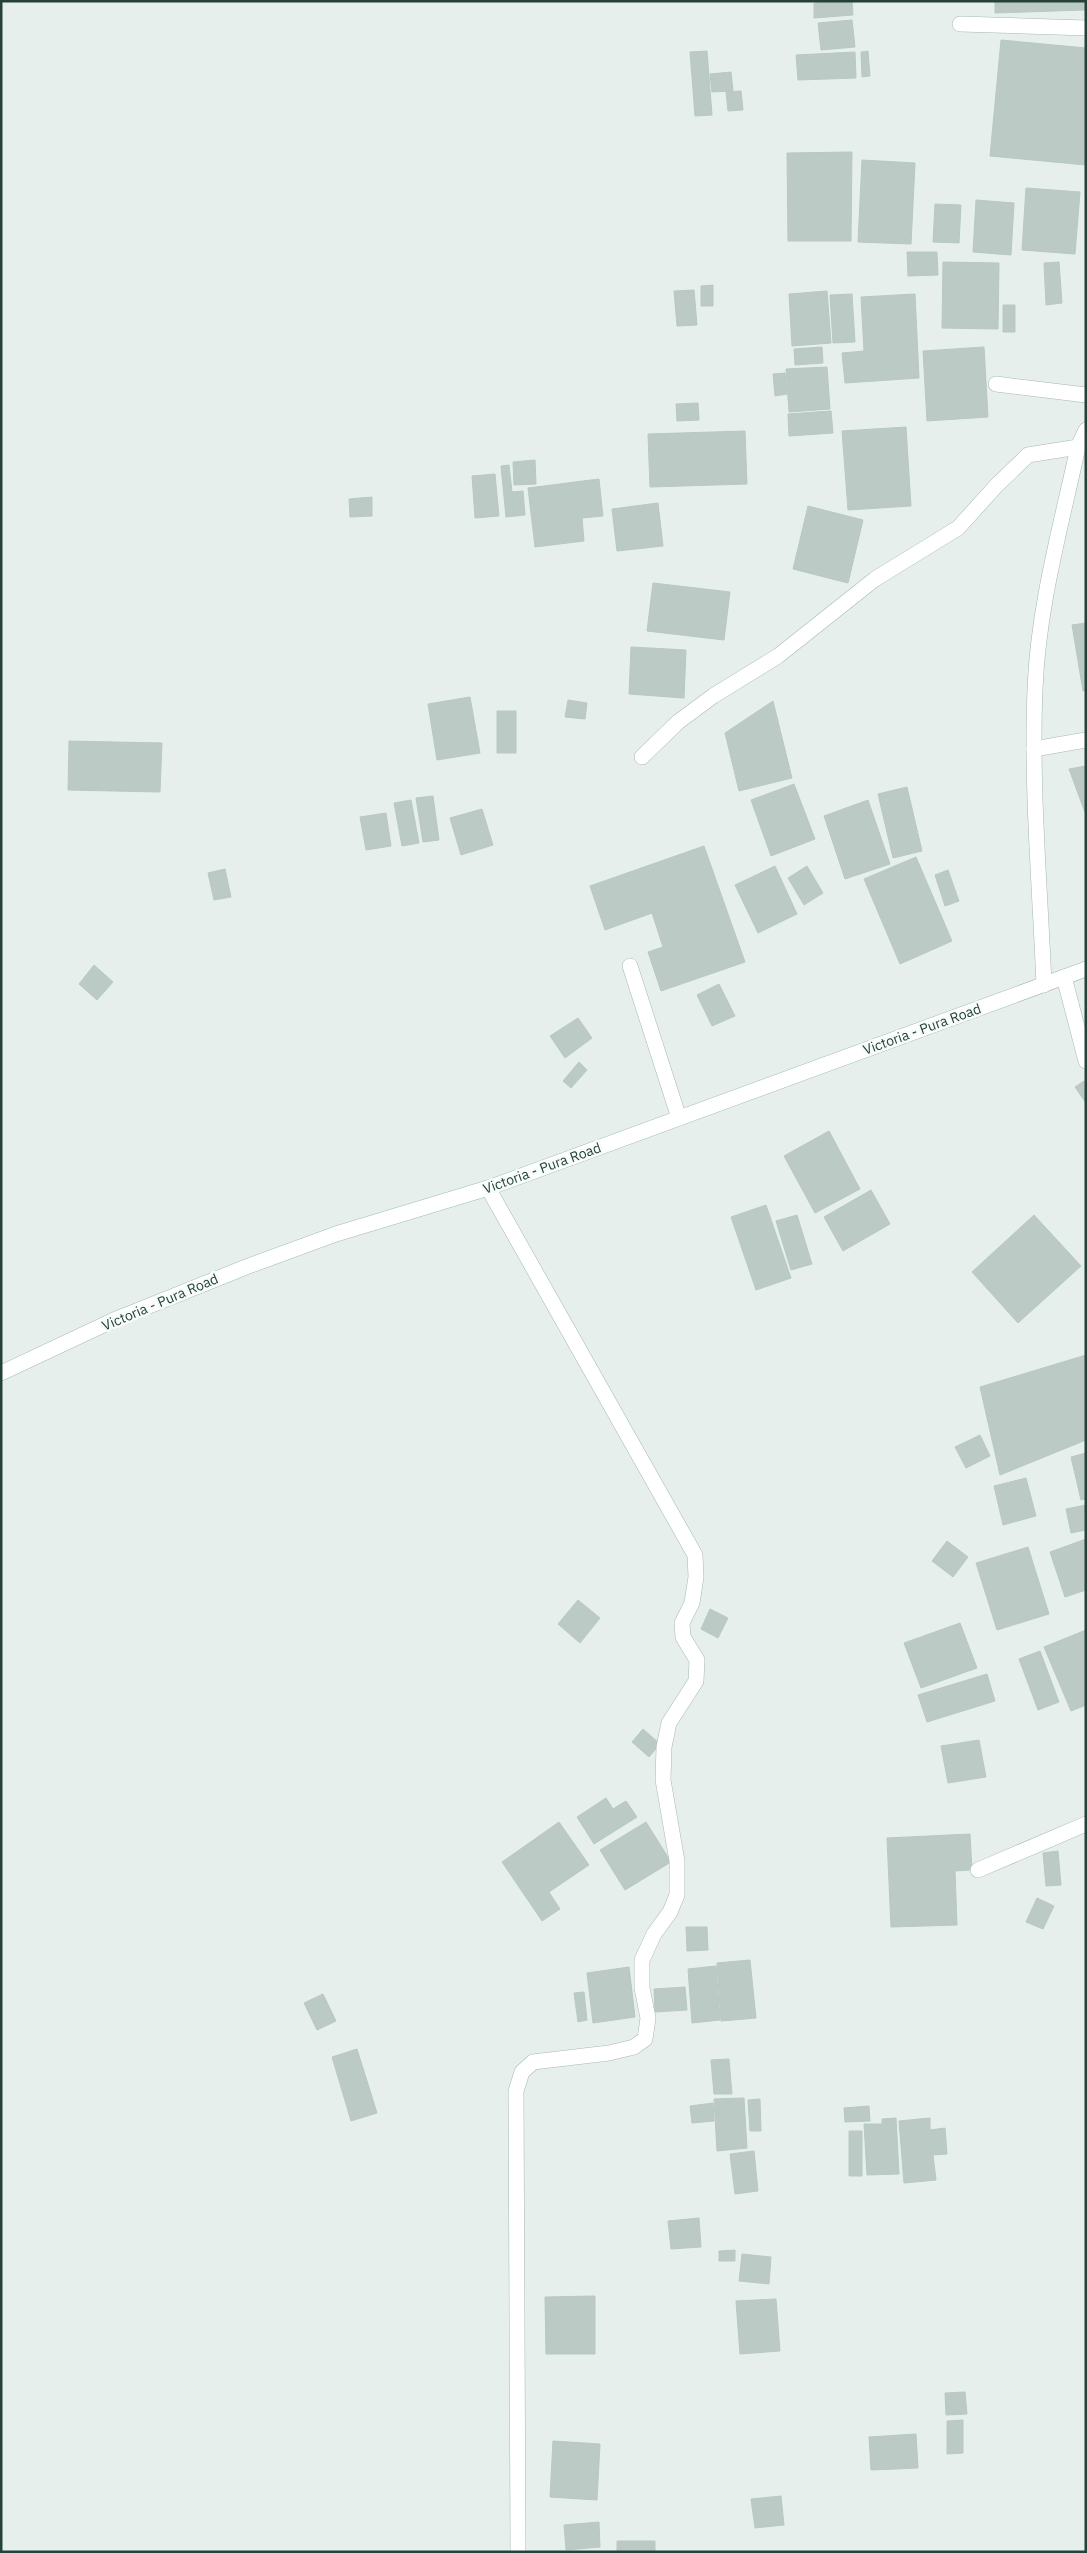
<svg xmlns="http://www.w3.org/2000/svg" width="1087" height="2553" viewBox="0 0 1087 2553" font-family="'IBM Plex Sans',sans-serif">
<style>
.building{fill:#bbcac4;stroke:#b8c9c2}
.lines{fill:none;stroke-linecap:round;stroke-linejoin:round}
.lane-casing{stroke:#a8b8b2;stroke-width:16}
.street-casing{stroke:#a8b8b2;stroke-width:16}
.secondary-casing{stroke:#a4bbb3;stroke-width:16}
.lane{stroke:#fff;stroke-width:15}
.street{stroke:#fff;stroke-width:15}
.secondary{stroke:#fff;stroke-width:15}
.labels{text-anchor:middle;stroke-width:5;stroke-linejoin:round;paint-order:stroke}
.street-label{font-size:14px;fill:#24423a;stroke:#f7fbf9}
</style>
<rect width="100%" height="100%" fill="#e6efeb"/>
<path class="building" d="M852,1l1,14 -39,3v-15z
M995,1h89l1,9 -90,3z
M852,20l3,27 -34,3 -3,-27z
M1001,40l85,8v117l-96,-9z
M707,51l5,64 -17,1 -5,-64z
M868,51l2,25 -8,1 -1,-25z
M855,52l1,26 -58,2 -2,-25z
M731,72l2,19 -21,1 -2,-18z
M741,91l2,19 -15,1 -2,-19z
M852,152l-1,89h-63l-1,-88z
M862,160l53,3 -4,81 -53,-2z
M1026,188l54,4 -5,62 -53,-4z
M976,200l38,3 -3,52 -38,-3z
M935,204l26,1 -2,38 -26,-1z
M907,252h30l1,23 -30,1z
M943,262l56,1 -1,66 -56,-1z
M1059,262l3,41 -16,2 -2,-42z
M713,285v21h-12v-20z
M694,290l3,35 -20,1 -3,-35z
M827,291l4,52 -39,3 -3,-52z
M852,294l3,48 -22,1 -3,-48z
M915,294l4,84 -74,5 -3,-30 22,-2 -3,-54z
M1003,305h12v27h-12z
M822,347l1,16 -28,2 -1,-16z
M984,347l4,70 -61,4 -4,-70z
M827,367l3,42 -41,3 -3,-43z
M785,373l2,21 -12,2 -2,-22z
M698,403l1,17 -22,1 -1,-17z
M831,411l2,22 -44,3 -1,-22z
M906,427l5,79 -63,4 -6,-79z
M745,431l2,53 -97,3 -2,-53z
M535,460l1,24 -22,1 -1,-23z
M509,465l3,27 11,-1 2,24 -19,2 -5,-51z
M495,474l4,42 -24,2 -3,-42z
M599,479l4,37 -21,2 2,23 -49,6 -7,-59z
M372,497v19l-22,1 -1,-18z
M658,503l5,43 -46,5 -5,-42z
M808,506l55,14 -15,63 -55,-14z
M653,583l77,9 -6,48 -77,-9z
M1086,623v67l-3,1 -11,-66z
M631,647l55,3 -2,48 -55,-4z
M470,697l10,56 -43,7 -9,-56z
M568,700l19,3 -2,16 -20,-2z
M773,701l19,77 -53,13 -14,-58z
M497,711h19v42h-19z
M69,741l93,2 -2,49 -92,-2z
M1086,766v49l-17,-46z
M794,784l21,55 -44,17 -20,-56z
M907,787l15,64 -29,7 -15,-64z
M433,796l6,44 -16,2 -7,-44z
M411,800l8,43 -17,3 -8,-43z
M868,800l22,64 -45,15 -21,-63z
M482,809l11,36 -32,10 -11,-37z
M386,813l5,33 -25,4 -6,-33z
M704,846l41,116 -84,29 -13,-39 15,-5 -11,-34 -47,17 -15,-44z
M916,857l36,84 -52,23 -36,-85z
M775,866l22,48 -39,19 -23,-48z
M807,866l16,27 -19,12 -16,-27z
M225,869l6,28 -17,3 -6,-27z
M948,870l11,31 -14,5 -10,-31z
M94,965l19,17 -16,18 -18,-16z
M719,984l16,32 -23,10 -15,-31z
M578,1018l14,20 -27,20 -15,-22z
M579,1062l8,8 -16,18 -8,-7z
M1084,1081l2,4v18l-11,-16z
M829,1131l31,58 -45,24 -31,-57z
M871,1190l19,34 -47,27 -19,-34z
M766,1205l25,73 -35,12 -25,-73z
M797,1215l15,49 -21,6 -15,-49z
M1034,1215l47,51 -63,57 -46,-51z
M1086,1355v85l-86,35 -20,-88z
M980,1435l10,21 -24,12 -11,-21z
M1086,1453v46l-5,1 -10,-43z
M1026,1478l10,38 -33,9 -9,-39z
M1086,1505v25l-15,3 -5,-24z
M1086,1539v51l-21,7 -15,-45z
M947,1541l21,16 -15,20 -21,-16z
M1028,1547l21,67 -52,16 -21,-67z
M578,1600l22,18 -20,25 -22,-19z
M710,1609l18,9 -10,20 -17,-9z
M960,1623l17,45 -56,20 -17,-45z
M1086,1630v75l-15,6 -27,-64z
M1040,1651l19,51 -21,8 -19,-51z
M987,1674l8,27 -68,21 -9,-27z
M643,1729l17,15 -11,13 -17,-15z
M979,1740l7,37 -38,6 -7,-37z
M606,1798l7,11 13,-8 11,16 -43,27 -17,-27z
M559,1822l30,43 -40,27 11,17 -18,12 -40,-59z
M646,1822l25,40 -46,28 -25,-40z
M970,1834l2,36 -17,1 2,54 -66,2 -4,-89z
M1058,1851l3,34 -15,1 -3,-33z
M1037,1898l17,8 -11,23 -17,-7z
M686,1927h21l1,23 -21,1z
M750,1960l6,58 -35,3 -4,-58z
M716,1966l4,54 -28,3 -4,-54z
M629,1967l6,50 -42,6 -6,-50z
M685,1987l2,23 -32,2 -1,-23z
M584,1992l3,28 -9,2 -4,-29z
M323,1994l13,27 -19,9 -13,-27z
M357,2049l20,64 -26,8 -19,-64z
M729,2059l3,35h-18l-3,-34z
M744,2098l3,50 -30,3 -3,-52z
M760,2099l1,32h-11l-2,-31z
M713,2103l1,18 -22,2 -2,-17z
M869,2106l1,15 -25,1 -1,-14z
M896,2118l3,56 -32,1 -3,-51h18v-5z
M930,2118v12l15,-2 2,26 -14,1 3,25 -32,3 -5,-62z
M849,2131h13v45h-13z
M754,2151l4,40 -23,3 -5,-40z
M699,2218l2,29 -30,2 -3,-28z
M735,2250v11h-16v-10z
M742,2254l29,3 -2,27 -30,-3z
M595,2296v58h-49l-1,-57z
M776,2299l4,52 -40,3 -4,-53z
M965,2392l2,22 -21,1 -1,-22z
M963,2420v33l-16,1v-33z
M916,2434l2,34 -47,2 -2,-33z
M553,2441l47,3 -3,56 -47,-3z
M781,2496l3,29 -29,3 -4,-29z
M599,2522l1,25 -34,3 -2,-25z
M617,2541h38v11h-38z"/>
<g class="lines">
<g class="lane-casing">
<path id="lane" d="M996,384l90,11
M1034,749l52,-9
M630,966l49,152
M978,1870l108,-46"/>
</g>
<g class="street-casing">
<path id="street" d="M960,24l126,4
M642,757l36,-35 35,-26 65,-40 97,-77 83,-51 38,-42 32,-31 50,-8
M1064,977l22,84
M1044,985c-4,-98 -13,-198 -9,-296 3,-82 26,-163 43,-242l8,-17
M488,1188l207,367 1,22 -4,26 -10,20 1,14 14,23 -1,21 -27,42 -5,24 -1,33 14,81v34l-7,17 -16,22 -12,26v28l6,30 -3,21 -11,8 -25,6 -76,9 -11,10 -6,19 2,461"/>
</g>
<g class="secondary-casing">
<path id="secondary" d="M1,1373l113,-53 132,-53 90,-33 152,-46 598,-219"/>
</g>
<use href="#lane" class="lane"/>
<use href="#street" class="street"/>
<use href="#secondary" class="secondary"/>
</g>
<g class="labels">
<g class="street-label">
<text transform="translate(922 1029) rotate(-20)" y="5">Victoria - Pura Road</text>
<text transform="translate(542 1168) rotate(-20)" y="5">Victoria - Pura Road</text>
<text transform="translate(160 1302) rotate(-23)" y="5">Victoria - Pura Road</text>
</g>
</g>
<rect width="1087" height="2553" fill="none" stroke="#24423a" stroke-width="5"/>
</svg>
